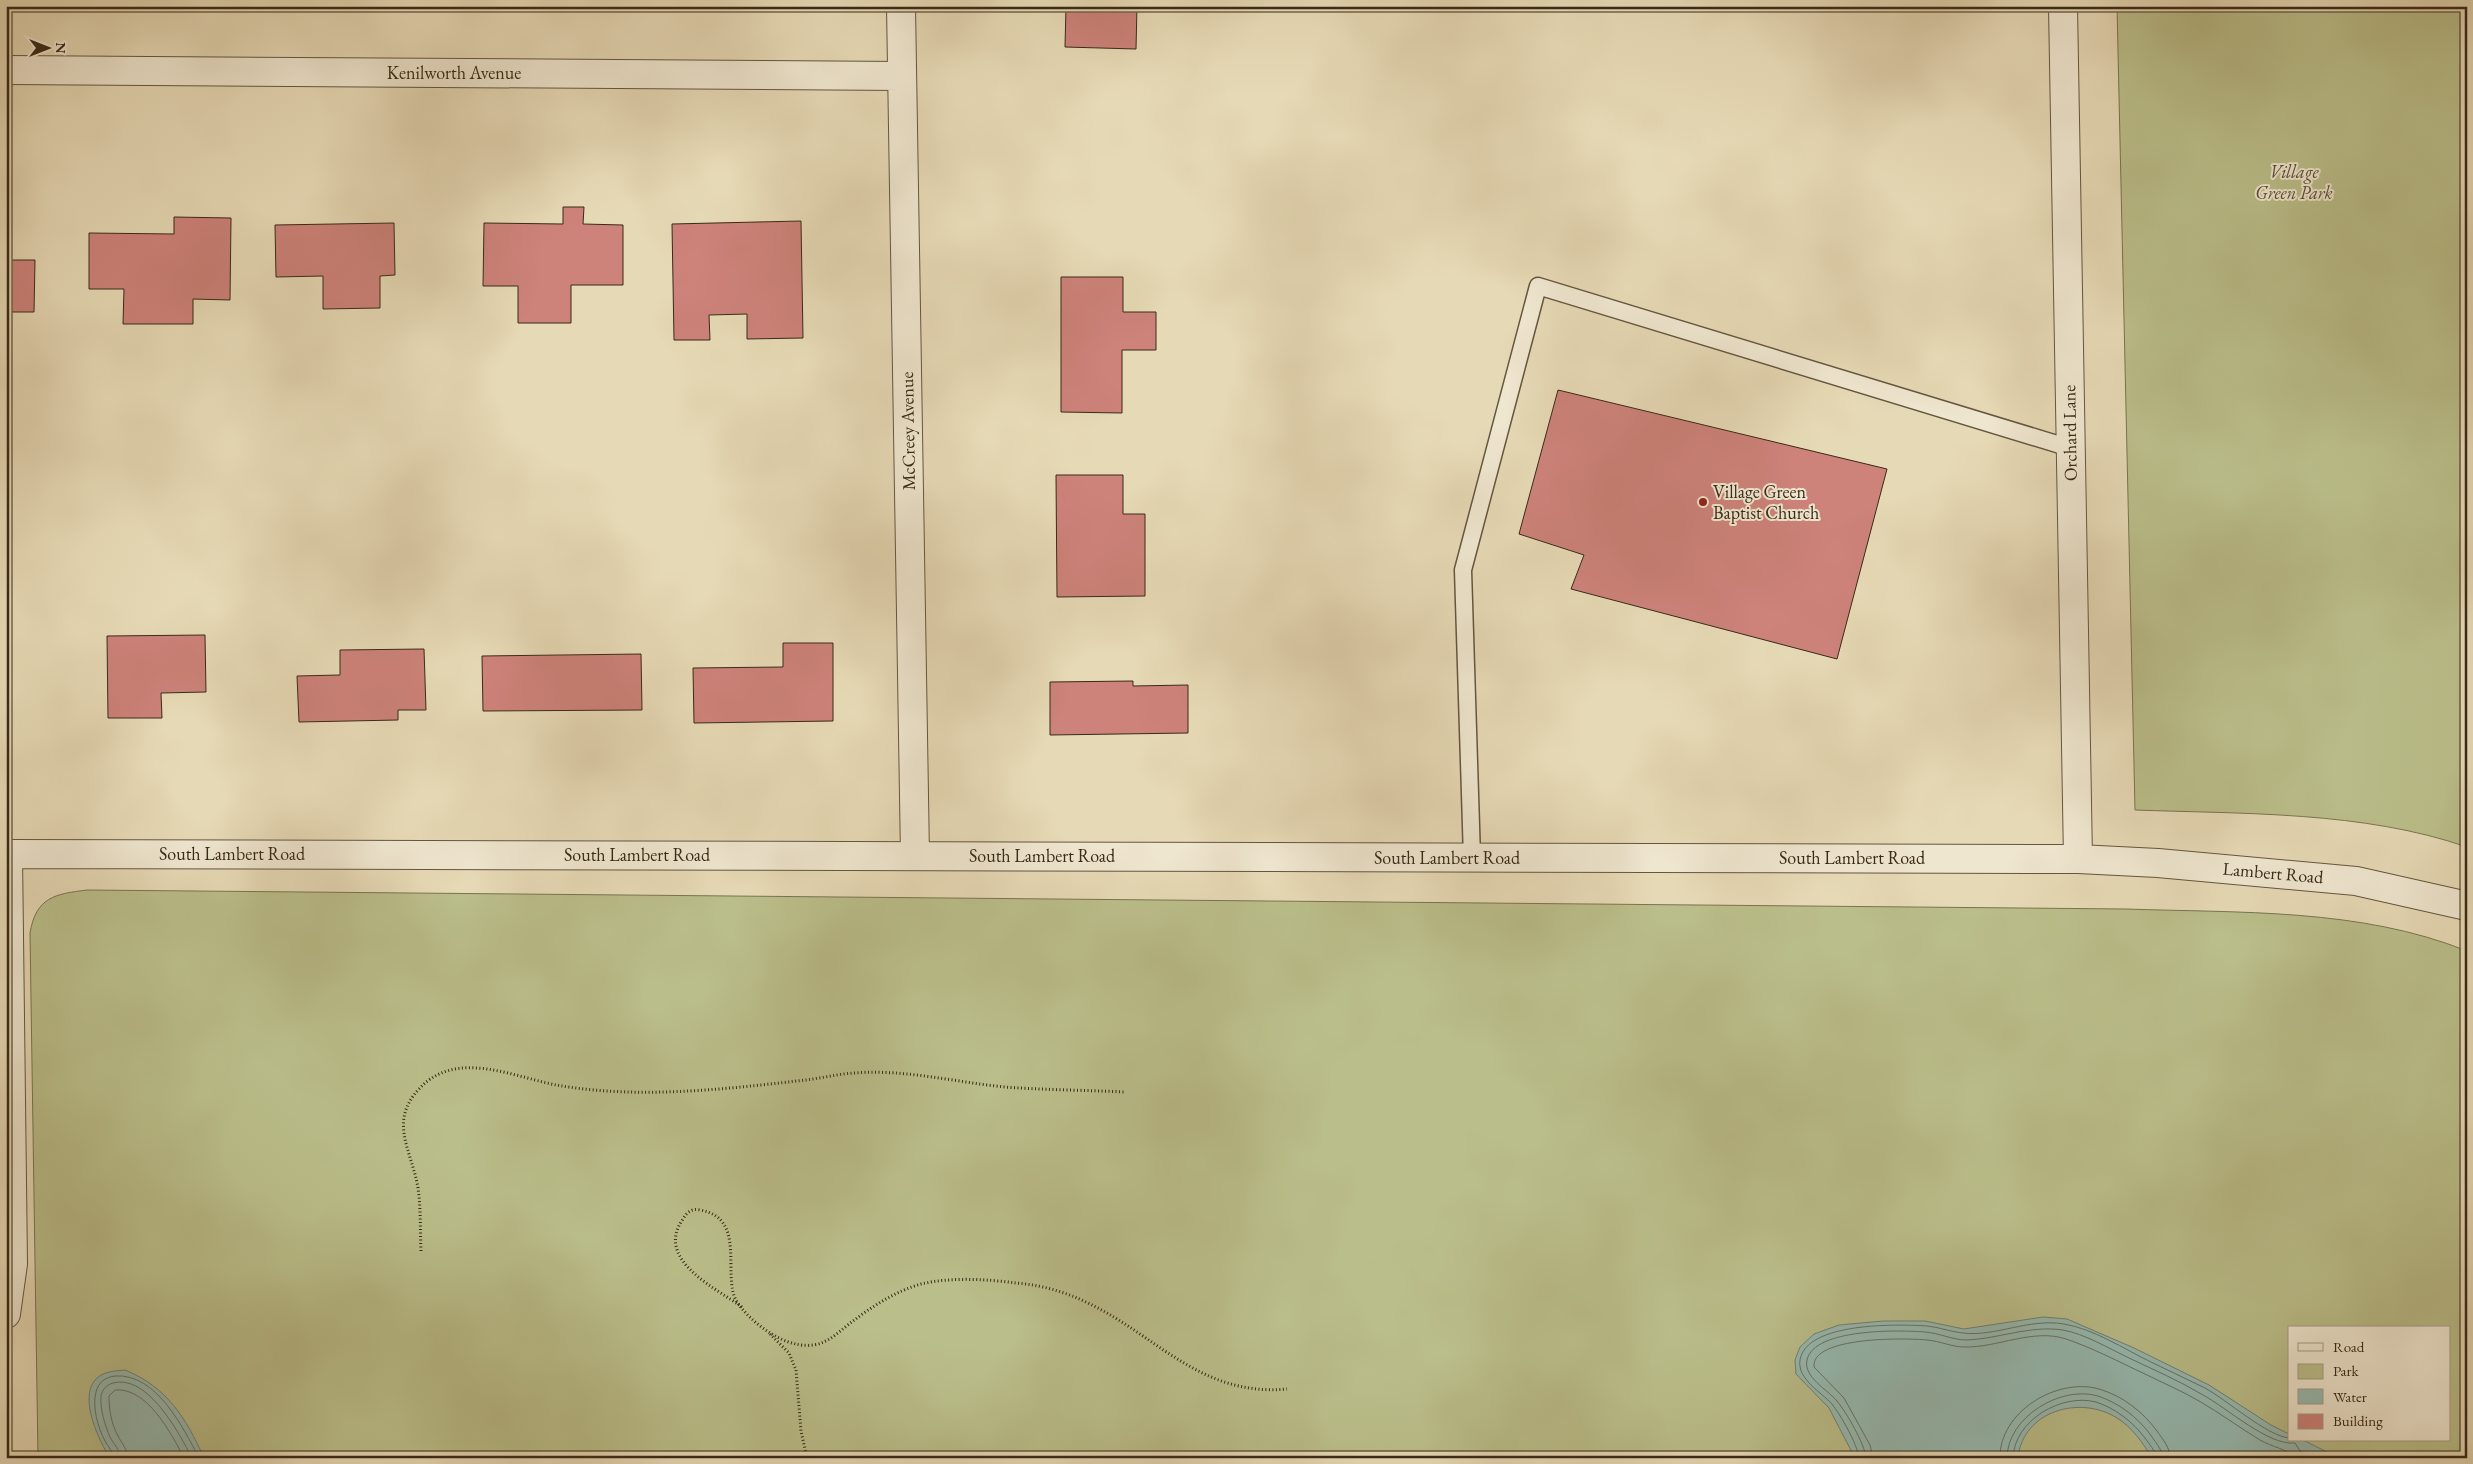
<svg xmlns="http://www.w3.org/2000/svg" width="2473" height="1464" viewBox="0 0 2473 1464" font-family="'EB Garamond',serif">
<style>
.green{fill:#babe8a;stroke:#797451;fill-rule:evenodd}
.water{fill:#96bab1;stroke:#708074}
.lines{fill:none;stroke-linecap:round;stroke-linejoin:round}
.shore{stroke:#677264;stroke-width:1}
.building{fill:#cd827a;stroke:#382a18}
.service-casing{stroke:#64563f;stroke-width:19}
.minor-casing{stroke:#64563f;stroke-width:30}
.path{stroke:#382a18;stroke-width:3;stroke-dasharray:1 2.5;stroke-linecap:butt}
.service{stroke:#efe6cf;stroke-width:16}
.minor{stroke:#efe6cf;stroke-width:28}
.poi-dot{fill:#8f2418;stroke:#efe6cf;stroke-width:2}
.labels{text-anchor:middle;stroke-width:4;stroke-linejoin:round;paint-order:stroke}
.street-label{font-size:18px;fill:#382a18;stroke:#efe6cf}
.park-label{font-size:18px;font-style:italic;fill:#584f34;stroke:#efe6cf}
.poi-label{font-size:18px;fill:#382a18;stroke:#efe6cf;text-anchor:start}
</style>
<rect width="100%" height="100%" fill="#e6d9b5"/>
<filter id="stains"><feTurbulence type="fractalNoise" baseFrequency=".004" numOctaves="4"/><feColorMatrix values="0 0 0 0 .2 0 0 0 0 .09 0 0 0 0 .02 0 0 0 .5 -.17"/></filter>
<radialGradient id="worn" r=".72"><stop offset=".6" stop-color="#630" stop-opacity="0"/><stop offset="1" stop-color="#630" stop-opacity=".3"/></radialGradient>
<path class="green" d="M2117,6h350v841c-104,-36 -224,-33 -332,-37z
M87,890l2039,19c113,4 234,-1 341,42v507h-2429l-8,-525c6,-36 25,-39 57,-43zM2289,1328h160v112h-160z"/>
<path class="water" d="M2043,1317l24,2 67,29 75,37 62,40 18,9v6h14l36,18h-187c-9,-15 -20,-31 -35,-40 -36,-23 -94,-8 -99,40h-163l-26,-50 -33,-34 -1,-14 5,-13 14,-13 25,-9 44,-4h42l39,8z
M125,1370c42,17 61,48 79,88h-94c-11,-17 -31,-59 -15,-78 8,-9 20,-9 30,-10z"/>
<g class="lines">
<path class="shore" d="M114,1458c-1,-7 -6,-11 -9,-17 -7,-13 -13,-34 -9,-49 2,-9 9,-15 19,-16 41,-3 68,51 84,82
M120,1458c0,-9 -6,-13 -10,-21 -5,-12 -10,-27 -9,-41 1,-6 5,-11 12,-13 35,-9 66,50 79,75
M128,1458c-1,-10 -6,-14 -10,-22 -7,-13 -9,-27 -9,-40l6,-6c32,-3 56,43 69,68
M1859,1458c-1,-13 -19,-44 -27,-54 -11,-12 -35,-25 -32,-44 6,-38 98,-36 127,-34 12,1 24,6 36,7 32,4 66,-15 101,-9 30,5 60,25 87,38 18,9 36,17 54,26 22,12 62,48 84,50
M1866,1458c-1,-14 -20,-46 -29,-57 -9,-11 -34,-24 -30,-41 7,-32 93,-30 118,-28 14,1 28,8 41,8 32,-1 64,-15 97,-10 22,4 45,18 66,28 25,12 51,23 74,37 24,13 66,51 92,48l5,8 13,7
M1873,1458l-3,-13 -26,-47 -30,-31c-3,-31 93,-29 113,-27 13,1 25,7 37,7 33,1 69,-19 102,-8 27,9 53,23 79,35 18,9 37,17 54,27 21,12 41,27 61,39 12,7 27,9 37,18
M2000,1458c-1,-46 57,-81 99,-69 24,7 44,23 58,42 6,9 13,16 13,27
M2007,1458c0,-41 54,-73 91,-62 21,7 39,21 52,38 5,8 12,15 13,24
M2013,1458c1,-38 49,-65 83,-56 19,6 37,20 49,36 4,6 11,13 11,20"/>
</g>
<path class="building" d="M1066,6h71l-1,43 -71,-2z
M563,207h21l-1,17 40,1v60h-52v38h-53v-37h-35l1,-63 79,1z
M174,217l57,1 -1,82 -37,-1v25h-70l1,-35h-35v-56l85,1z
M801,221l2,117 -56,1v-25l-38,1 1,25h-36l-2,-116z
M394,223l1,52 -15,1v32l-57,1v-33l-47,1 -1,-52z
M6,260h29l-1,52h-28z
M1061,277h62v35h33v38h-34v63l-61,-1z
M1558,390l329,79 -50,190 -266,-70 13,-34 -65,-21z
M1056,475h67v39h22v82l-88,1z
M205,635l1,57 -45,1 1,25h-54l-1,-82z
M783,643h50v78l-139,2 -1,-55 90,-1z
M424,649l2,61h-28v10l-99,2 -2,-46 43,-1v-25z
M641,654l1,56 -159,1 -1,-55z
M1133,681v5l55,-1v48l-138,2v-53z"/>
<g class="lines">
<g class="service-casing">
<path id="service" d="M1472,858l-9,-288 75,-284 532,162"/>
</g>
<g class="minor-casing">
<path id="minor" d="M901,6l14,850
M2063,6l15,853
M6,70l896,6
M6,854l2072,5 80,4 198,18 111,25
M6,1314l7,-50 -5,-410"/>
</g>
<path class="path" d="M421,1251c-1,-21 0,-42 -3,-63 -6,-37 -30,-66 1,-99 38,-42 98,-10 143,-3 81,13 164,3 244,-6 16,-2 32,-6 48,-7 51,-4 100,9 151,14 39,3 80,3 120,5
M742,1307c-26,-19 -88,-47 -59,-88 4,-7 9,-11 17,-9 48,8 21,66 37,92 12,18 38,38 59,42 7,2 18,2 25,-1 12,-4 22,-15 32,-22 20,-15 43,-30 68,-37 29,-7 65,-5 95,-1 26,2 50,9 74,21 68,33 112,93 197,85
M770,1334l19,19 7,17 5,61 6,27"/>
<use href="#service" class="service"/>
<use href="#minor" class="minor"/>
</g>
<circle class="poi-dot" cx="1703" cy="502" r="5"/>
<g class="labels">
<g class="street-label">
<text x="454" y="79">Kenilworth Avenue</text>
<text transform="translate(908 431) rotate(-91)" y="6">McCreey Avenue</text>
<text transform="translate(2070 433) rotate(-91)" y="6">Orchard Lane</text>
<text x="232" y="860">South Lambert Road</text>
<text x="637" y="861">South Lambert Road</text>
<text x="1042" y="862">South Lambert Road</text>
<text x="1447" y="864">South Lambert Road</text>
<text x="1852" y="864">South Lambert Road</text>
<text transform="translate(2273 873) rotate(5)" y="6">Lambert Road</text>
</g>
<g class="park-label">
<text x="2294" y="178">Village<tspan x="2294" dy="21">Green Park</tspan></text>
</g>
<g class="poi-label">
<text x="1713" y="498">Village Green<tspan x="1713" dy="21">Baptist Church</tspan></text>
</g>
</g>
<rect width="2473" height="1464" fill="none" stroke="#e6d9b5" stroke-width="25"/>
<rect x="8" y="8" width="2458" height="1449" fill="none" stroke="#382a18" stroke-width="2.5"/>
<rect x="12" y="12" width="2448" height="1439" fill="none" stroke="#382a18"/>
<rect x="2288" y="1326" width="162" height="115" fill="#efe6cf" stroke="#a69b86"/>
<rect x="2298" y="1343" width="25" height="8" fill="#efe6cf" stroke="#a69b86"/>
<text x="2333" y="1352" font-size="15" fill="#382a18">Road</text>
<rect x="2298" y="1364" width="25" height="15" fill="#babe8a" stroke="#a69b86"/>
<text x="2333" y="1376" font-size="15" fill="#382a18">Park</text>
<rect x="2298" y="1389" width="25" height="15" fill="#96bab1" stroke="#a69b86"/>
<text x="2333" y="1402" font-size="15" fill="#382a18">Water</text>
<rect x="2298" y="1414" width="25" height="15" fill="#cd827a" stroke="#a69b86"/>
<text x="2333" y="1426" font-size="15" fill="#382a18">Building</text>
<g transform="translate(48 48) rotate(90)" stroke="#efe6cf" stroke-width="4" paint-order="stroke">
<path d="M0-4L9 19L0 12L-9 19Z" fill="#382a18"/>
<text y="-8" font-size="14" font-weight="bold" text-anchor="middle" fill="#382a18">N</text>
</g>
<rect width="100%" height="100%" filter="url(#stains)"/>
<rect width="100%" height="100%" fill="url(#worn)"/>
</svg>
